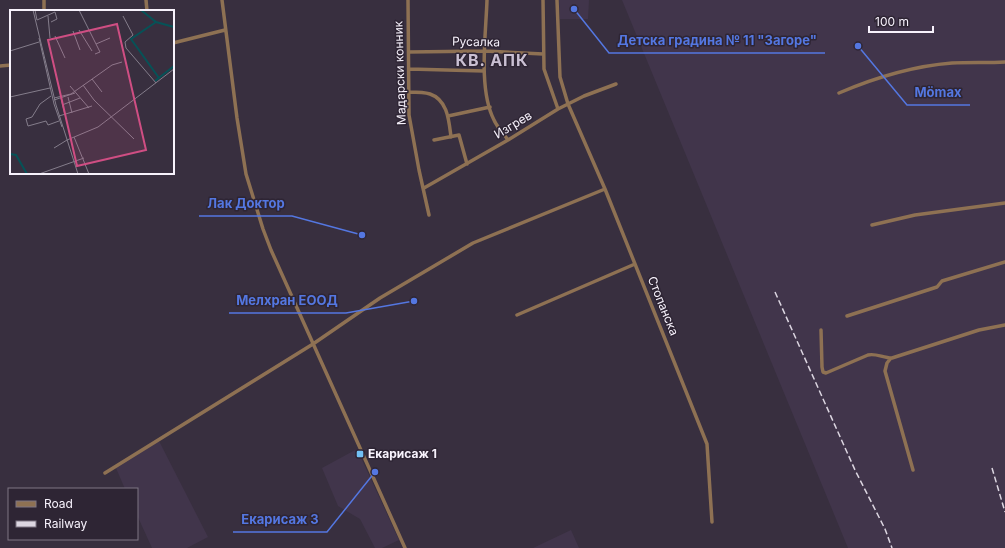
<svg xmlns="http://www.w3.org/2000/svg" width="1005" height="548" viewBox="0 0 1005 548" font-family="Inter,sans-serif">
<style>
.built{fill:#41354b}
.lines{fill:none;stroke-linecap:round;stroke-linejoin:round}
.minor{stroke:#8e7153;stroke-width:3.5}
.rail{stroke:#dcd6e1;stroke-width:1.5;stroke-dasharray:6 3;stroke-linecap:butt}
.poi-dot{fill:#72c1f5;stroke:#2e2534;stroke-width:1.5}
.labels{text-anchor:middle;stroke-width:3;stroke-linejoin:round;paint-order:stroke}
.street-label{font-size:12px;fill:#f7f2fc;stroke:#2e2534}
.poi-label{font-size:12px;font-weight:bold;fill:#f7f2fc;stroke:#2e2534;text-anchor:start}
.district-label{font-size:16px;font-weight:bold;letter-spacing:1px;fill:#cac0d3;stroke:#2e2534}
.inset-river{fill:none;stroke:#065257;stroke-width:2}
.inset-road{fill:none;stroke:#847d8b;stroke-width:1}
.view{fill:#cf4e83;fill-opacity:0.15;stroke:#cf4e83;stroke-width:2}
.inset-edge{fill:none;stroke:#f7f2fc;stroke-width:2}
.leader{fill:none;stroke:#5477e1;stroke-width:1.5}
.callout-dot{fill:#5477e1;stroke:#2e2534;stroke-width:1.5}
.callout-label{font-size:13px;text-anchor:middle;font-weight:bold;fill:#5477e1;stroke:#2e2534;stroke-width:3;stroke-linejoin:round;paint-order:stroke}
</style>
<rect width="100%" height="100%" fill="#382f3f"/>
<path class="built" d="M559,0h30l-1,19h-28z
M622,0h383v548h-157z
M159,441l49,96 -21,11h-35l-15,-33v-26h-12l-9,-21z
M357,449l42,91 -17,8h-7l-15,-29 -22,-13 -16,-38z
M571,530l8,18h-46z"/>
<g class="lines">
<path class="minor" d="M44,0v11
M146,0l1,11
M222,0l15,118 9,56 17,55 8,21 134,298
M408,0l1,115 10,55 10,45
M487,0c-1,34 -9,89 7,120 3,7 10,14 14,20
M543,0l1,69 14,40
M557,0l3,77 8,27 37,85 102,255 5,78
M173,43l52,-13
M409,52l76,-1 58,3
M0,66l11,-1
M409,69l75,2
M409,92c7,0 15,0 21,2 18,6 19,28 21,43
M839,93c35,-15 75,-27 113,-30 18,-1 36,0 53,-1
M448,116l42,-9
M434,140l25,-5 8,29
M424,188l84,-48 50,-31 26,-13 32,-12
M872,225l43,-10 90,-12
M517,315l118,-51
M847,316l90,-29 5,-6 63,-19
M821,330l1,37 1,5 3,1 42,-18c8,-2 15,3 24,3l87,-28 26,-5
M891,358l-4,5 -2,8 28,99
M105,473l208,-129 67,-46 93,-55 132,-54"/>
<path class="rail" d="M775,292l80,178 30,59 7,19
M992,468l13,44"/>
</g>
<rect class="poi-dot" x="356" y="450" width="8" height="8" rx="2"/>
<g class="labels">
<g class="street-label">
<text transform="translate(476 42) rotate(1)" y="4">Русалка</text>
<text transform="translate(400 73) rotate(-92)" y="4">Мадарски конник</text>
<text transform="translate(513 125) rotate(-31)" y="4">Изгрев</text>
<text transform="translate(663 306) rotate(68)" y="4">Стопанска</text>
</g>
<g class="poi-label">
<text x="368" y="458">Екарисаж 1</text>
</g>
<g class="district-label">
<text x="492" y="66">КВ. АПК</text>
</g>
</g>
<g transform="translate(10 10)">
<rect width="164" height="164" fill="#382f3f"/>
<path class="inset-river" d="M131,0l15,12 18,5M146,12l-25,17 28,39M145,71l19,-15M0,144l6,1 11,19"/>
<path class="inset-road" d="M23,0l23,95 22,69M25,0l2,10 18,-8 2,7 -6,3M69,0l21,42 -5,2M38,6l2,22M113,6l10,19 -8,7 1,6 30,35M69,20l13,21M63,21l7,19M45,26l10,22M29,28l15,66 8,23M86,34l14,-6M0,41l29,-9M82,69l10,13M73,75l11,15 40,39M60,76l19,22M41,86l-11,8 -8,13 -6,2 2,7 18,-5 2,4 11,-4M0,87l40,-9M58,87l4,16M44,88l17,-4 41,-29 10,-3M51,88l4,17M44,90l21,-7M52,95l18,-7M49,106l33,-10M64,127l15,37M44,138l13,-8 31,-13 76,-58M29,164l45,-16"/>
<path class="view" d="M107,14l29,126 -69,16 -29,-126z"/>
<rect width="164" height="164" class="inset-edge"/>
</g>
<path class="leader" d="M574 9L609 53H825M858 46L907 105H970M362 235L292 216H199M414 301L346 313H229M375 472L327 532H233"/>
<g class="callout-dot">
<circle cx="574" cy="9" r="4"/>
<circle cx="858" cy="46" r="4"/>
<circle cx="362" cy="235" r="4"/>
<circle cx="414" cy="301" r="4"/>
<circle cx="375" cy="472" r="4"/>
</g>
<g class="callout-label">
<text x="717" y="45">Детска градина № 11 "Загоре"</text>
<text x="938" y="97">Mömax</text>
<text x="246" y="208">Лак Доктор</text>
<text x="287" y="305">Мелхран ЕООД</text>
<text x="280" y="524">Екарисаж 3</text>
</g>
<rect x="8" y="488" width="130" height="52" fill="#2e2534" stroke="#7e7784"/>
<rect x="16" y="501" width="20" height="6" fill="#8e7153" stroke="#7e7784"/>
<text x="44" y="508" font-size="12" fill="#f7f2fc">Road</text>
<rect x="16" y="521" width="20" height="6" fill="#dcd6e1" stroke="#7e7784"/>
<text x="44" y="528" font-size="12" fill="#f7f2fc">Railway</text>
<path d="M869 26v6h64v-6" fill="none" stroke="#f7f2fc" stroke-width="2"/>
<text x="875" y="26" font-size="12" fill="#f7f2fc" stroke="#2e2534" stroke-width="3" paint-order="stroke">100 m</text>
</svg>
